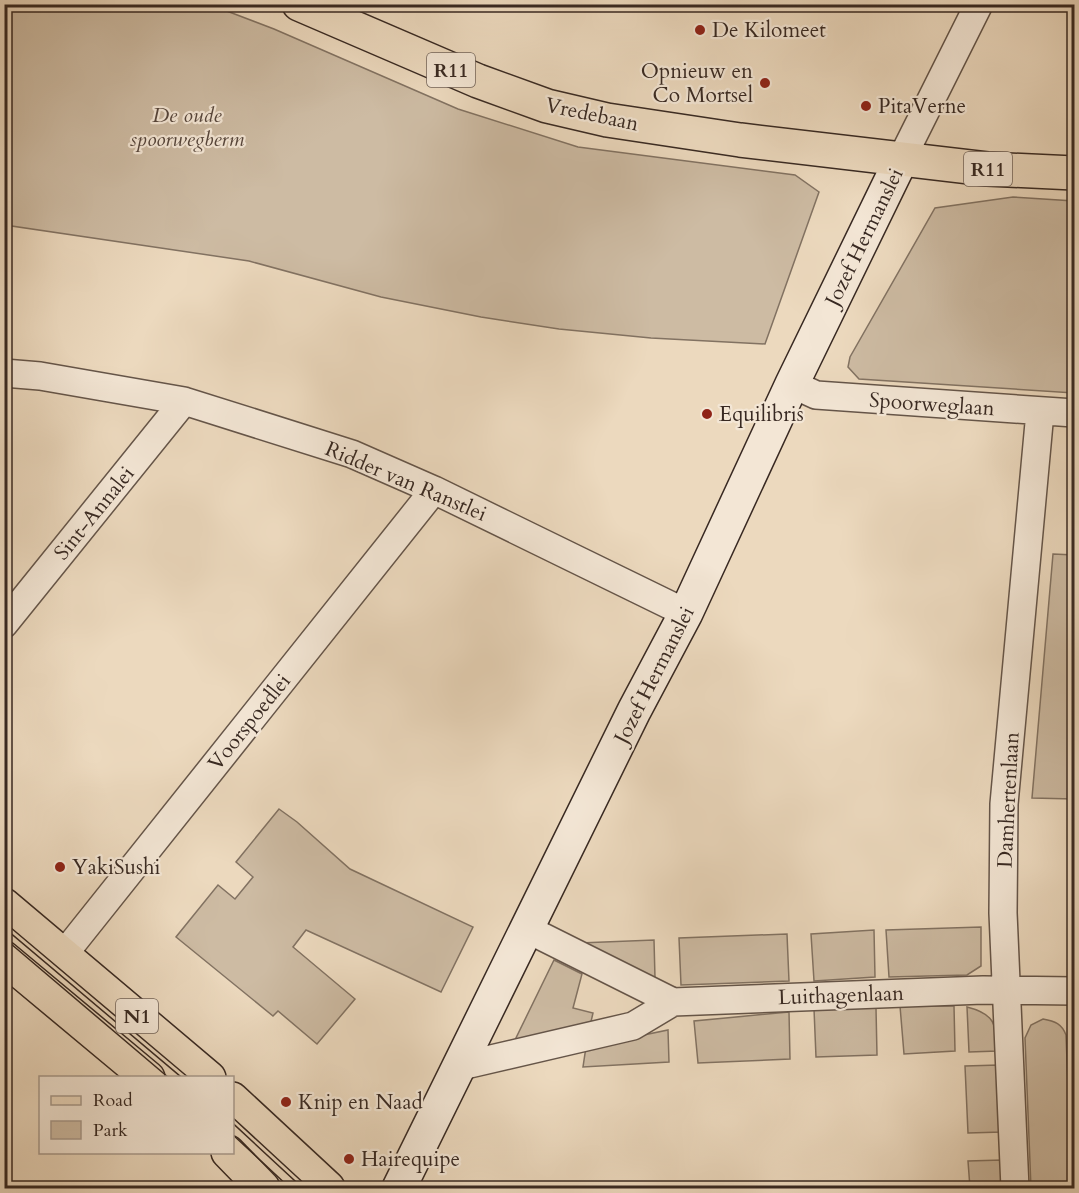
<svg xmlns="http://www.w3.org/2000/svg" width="1079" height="1193" viewBox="0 0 1079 1193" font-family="Cardo,serif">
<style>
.green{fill:#cdbba3;stroke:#827262;stroke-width:1.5}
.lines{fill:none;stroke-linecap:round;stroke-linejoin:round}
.street-casing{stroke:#655549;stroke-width:30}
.secondary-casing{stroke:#382922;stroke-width:36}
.primary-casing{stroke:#382922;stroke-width:36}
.street{stroke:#f3e6d5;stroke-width:27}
.secondary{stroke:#f3e6d5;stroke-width:33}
.primary{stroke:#ecd9be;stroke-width:33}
.tram{stroke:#382922;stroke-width:1.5}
.poi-dot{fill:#8f2418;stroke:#f3e6d5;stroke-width:2}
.labels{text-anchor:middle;stroke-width:4.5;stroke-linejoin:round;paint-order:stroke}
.shield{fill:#f3e6d5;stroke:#706258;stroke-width:1.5}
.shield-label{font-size:20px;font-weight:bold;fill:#382922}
.poi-label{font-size:21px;fill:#382922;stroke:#f3e6d5;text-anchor:start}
.street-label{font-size:21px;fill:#382922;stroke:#f3e6d5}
.park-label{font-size:21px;font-style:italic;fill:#56463c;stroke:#f3e6d5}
</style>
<rect width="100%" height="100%" fill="#ecd9be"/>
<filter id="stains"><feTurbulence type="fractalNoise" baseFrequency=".00333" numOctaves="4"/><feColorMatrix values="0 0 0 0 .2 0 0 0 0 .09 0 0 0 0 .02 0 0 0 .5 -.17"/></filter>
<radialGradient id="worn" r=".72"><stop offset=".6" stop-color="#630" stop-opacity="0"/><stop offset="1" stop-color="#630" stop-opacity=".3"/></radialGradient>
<path class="green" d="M4,5h207l63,24 184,80 120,38 217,28 24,17 -54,152 -114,-6 -92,-9 -78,-12 -100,-20 -132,-36 -244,-36z
M1013,197l61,4v192l-215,-14 -11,-12 2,-10 85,-149z
M1053,554l21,1v244l-42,-1z
M279,809l18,13 53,47 123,58 -32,65 -135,-62 -13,17 62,52 -38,45 -39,-33 -5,5 -97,-79 42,-52 17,14 18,-22 -17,-15z
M981,927v39l-14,9 -78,2 -3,-47z
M874,930l1,47 -61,4 -3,-47z
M787,934l2,47 -108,4 -2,-47z
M654,940l1,38 -76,-35z
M554,960l28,14 -9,34 20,5 -3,13 -76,16z
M900,1006h54l1,45 -51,3z
M967,1007c28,7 29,17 31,44l-29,1z
M876,1008l1,47 -61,2 -2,-48z
M789,1012l1,47 -92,4 -4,-42z
M1043,1019c12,2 19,5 23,16l6,153h-41l-6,-150 6,-13z
M668,1030l1,32 -86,5 3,-20z
M999,1065l3,67 -34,1 -3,-67z
M1002,1160l1,28h-33l-2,-27z"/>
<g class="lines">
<g class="street-casing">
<path id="street" d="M902,158l77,-154
M4,373l36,3 144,25 168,53 82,36 252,123
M792,384l24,11 258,18
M4,624l180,-223
M527,929l146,73
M64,954l370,-464
M461,1066l172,-40 40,-24 310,-12 91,1
M1015,1188l-12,-275 1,-109 36,-392"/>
</g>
<g class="secondary-casing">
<path id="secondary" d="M399,1188l235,-477 52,-98 106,-229 110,-226"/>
</g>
<g class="primary-casing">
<path id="primary" d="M299,4l179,77 69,25 60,14 133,20 247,29 87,4
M4,905l205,173
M4,958l144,120
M232,1099l96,89
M228,1152l35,36"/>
</g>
<use href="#street" class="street"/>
<use href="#secondary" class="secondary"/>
<use href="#primary" class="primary"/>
<path class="tram" d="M4,922l185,156
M4,938l165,140
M232,1117l77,71
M232,1134l58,54"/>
</g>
<g class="poi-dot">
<circle cx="700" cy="30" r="6"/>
<circle cx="765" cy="83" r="6"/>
<circle cx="866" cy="106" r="6"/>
<circle cx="707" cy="414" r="6"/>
<circle cx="60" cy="867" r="6"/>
<circle cx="286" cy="1102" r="6"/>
<circle cx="349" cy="1159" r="6"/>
</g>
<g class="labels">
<g class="shield">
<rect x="427" y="53" width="48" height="34" rx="4.5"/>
<rect x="964" y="152" width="48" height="34" rx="4.5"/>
<rect x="116" y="999" width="42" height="34" rx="4.5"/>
</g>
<g class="shield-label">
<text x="451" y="77">R11</text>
<text x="988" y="176">R11</text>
<text x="137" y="1023">N1</text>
</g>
<g class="poi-label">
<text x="712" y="37">De Kilomeet</text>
<text x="753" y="78" text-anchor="end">Opnieuw en<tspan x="753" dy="24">Co Mortsel</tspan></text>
<text x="878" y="113">PitaVerne</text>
<text x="719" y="421">Equilibris</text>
<text x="72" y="874">YakiSushi</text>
<text x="298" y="1109">Knip en Naad</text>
<text x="361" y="1166">Hairequipe</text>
</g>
<g class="street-label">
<text transform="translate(592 114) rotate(12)" y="7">Vredebaan</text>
<text transform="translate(864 237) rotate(-64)" y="7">Jozef Hermanslei</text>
<text transform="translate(932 404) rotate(4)" y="7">Spoorweglaan</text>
<text transform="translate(406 481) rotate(23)" y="7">Ridder van Ranstlei</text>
<text transform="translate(94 513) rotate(-51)" y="7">Sint-Annalei</text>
<text transform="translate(654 675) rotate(-63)" y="7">Jozef Hermanslei</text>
<text transform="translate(249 722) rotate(-51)" y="7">Voorspoedlei</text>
<text transform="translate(1008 800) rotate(-87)" y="7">Damhertenlaan</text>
<text transform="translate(841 995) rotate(-2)" y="7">Luithagenlaan</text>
</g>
<g class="park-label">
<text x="187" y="122">De oude<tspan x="187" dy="24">spoorwegberm</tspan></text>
</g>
</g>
<rect width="1079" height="1193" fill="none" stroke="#ecd9be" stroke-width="24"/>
<rect x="6" y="6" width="1067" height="1181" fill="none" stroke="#382922" stroke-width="3"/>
<rect x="12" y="12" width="1055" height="1169" fill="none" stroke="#382922" stroke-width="1.5"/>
<rect x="39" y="1076" width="195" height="78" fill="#f3e6d5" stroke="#a89a8d" stroke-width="1.5"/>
<rect x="51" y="1096" width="30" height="9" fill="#ecd9be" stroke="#a89a8d" stroke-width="1.5"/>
<text x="93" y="1106" font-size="18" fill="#382922">Road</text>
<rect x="51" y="1121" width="30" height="18" fill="#cdbba3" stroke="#a89a8d" stroke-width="1.5"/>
<text x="93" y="1136" font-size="18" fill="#382922">Park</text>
<rect width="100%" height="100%" filter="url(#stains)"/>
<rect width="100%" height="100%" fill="url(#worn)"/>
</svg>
